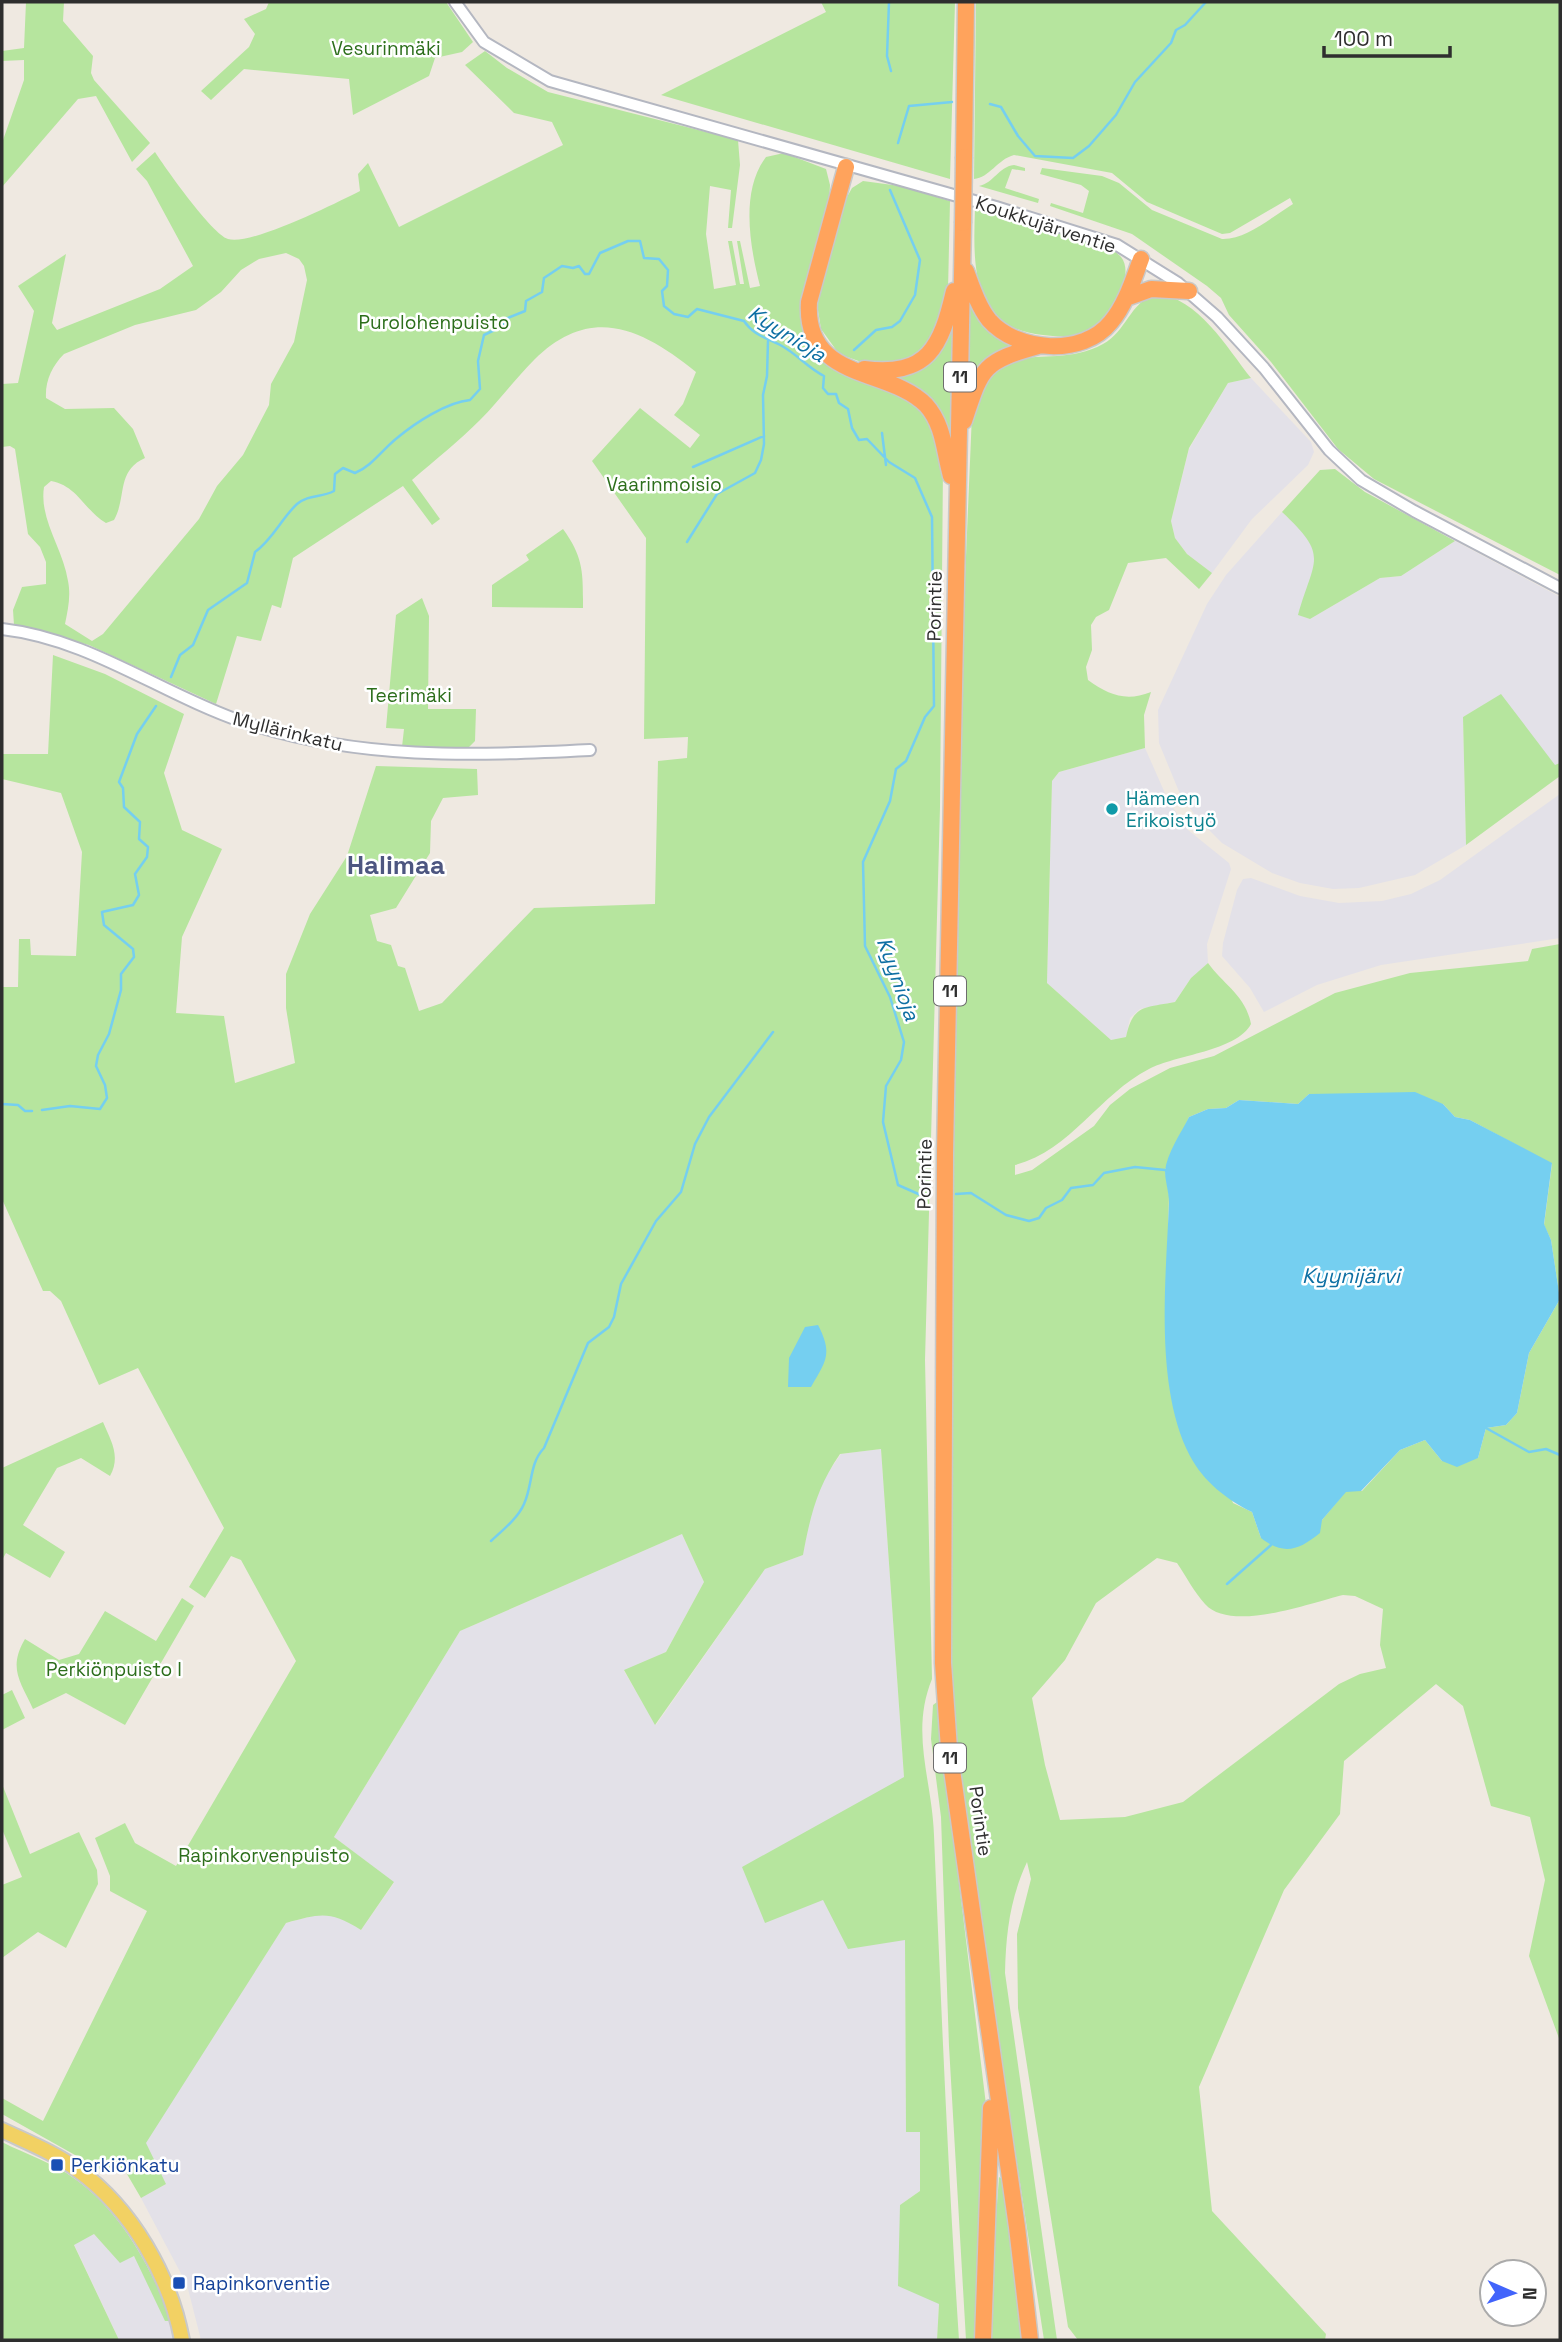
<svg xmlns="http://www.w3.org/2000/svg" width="1562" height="2342" viewBox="0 0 1562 2342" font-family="'Space Grotesk',sans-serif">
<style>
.industrial{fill:#e3e1e8}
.green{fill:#b6e59e;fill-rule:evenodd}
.water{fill:#75cff0}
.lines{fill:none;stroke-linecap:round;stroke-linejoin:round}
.stream{stroke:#75cff0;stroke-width:2.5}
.minor-casing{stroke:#b4b7c1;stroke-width:14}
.major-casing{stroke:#c9c9c9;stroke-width:18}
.highway-casing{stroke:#c9c9c9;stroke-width:19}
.minor{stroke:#fff;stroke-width:10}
.major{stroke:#f2d163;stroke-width:14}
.highway{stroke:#ffa35c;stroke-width:16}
.highway-bridge-casing{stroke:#c9c9c9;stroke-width:19;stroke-linecap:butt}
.highway-bridge{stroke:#ffa35c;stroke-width:16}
.culture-dot{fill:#0f9aa8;stroke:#fff;stroke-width:2.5}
.transit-dot{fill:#1a4fb4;stroke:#fff;stroke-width:2.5}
.labels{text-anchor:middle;stroke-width:5;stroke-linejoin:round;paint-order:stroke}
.shield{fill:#fff;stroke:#6d6d6d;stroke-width:2}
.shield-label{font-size:18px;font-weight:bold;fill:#2e2e2e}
.park-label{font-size:19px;fill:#2c6e1b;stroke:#fff}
.street-label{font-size:19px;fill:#2e2e2e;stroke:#fff}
.culture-label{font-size:19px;fill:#0d838f;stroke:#fff;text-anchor:start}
.transit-label{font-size:19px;fill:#164399;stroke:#fff;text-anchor:start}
.water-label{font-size:21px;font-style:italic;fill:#0d6fa3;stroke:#fff}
.district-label{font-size:26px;font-weight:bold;fill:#4d5680;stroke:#fff}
</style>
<rect width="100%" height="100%" fill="#efe9e1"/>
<path class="industrial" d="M1251,378l60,64 3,10 -6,13 -56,54 -40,54 -25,-19 -12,-16 -4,-17 18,-72 39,-66z
M1282,512l25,23 9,18 -3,21 -14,41 11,4 70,-41 21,-2 54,-35 105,56v166l-5,3 -54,-71 -38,22 3,128 -51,30 -56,13 -26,1 -33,-6 -28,-10 -50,-30 -24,-24 -18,-25 -21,-51 -1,-33 49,-106 19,-29z
M1145,748l23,52 20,30 41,33 2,6 -24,75 1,19 -17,15 -16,24 -35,7 -10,9 -4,19 -15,3 -64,-57 5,-202 7,-9z
M1560,794v144l-179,27 -64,20 -53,27 -14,-24 -28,-32 1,-13 14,-53 6,-11 8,-1 49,18 39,7 43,-2 29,-7 29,-14z
M881,1449l23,328 -81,122 82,40 1,192 14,1v59l-20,14 39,99 -2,36h-736l-14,-55 -46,-87 25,-14 -21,-41 141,-220 37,-10 18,4 20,13 33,-47 -60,-46 126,-206 222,-97 22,48 -38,70 -42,19 32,54 109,-156 38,-14 8,-47 14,-31 16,-23z
M94,2234l26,28 14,-6 39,65 4,19h-58l-45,-96z"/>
<path class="green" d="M26,2h38l-1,19 30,35 -2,17 3,7 56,63 -18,19 -36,-66 -18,3 -76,88v-44l22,-63v-20l-22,1v-10l22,-3z
M269,2h177l27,40 -11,10 -27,6 -6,18 -76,39 -4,-36 -105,-10 -33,31 -10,-9 48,-44 6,-13 -11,-15 22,-10z
M821,2h134l-5,177 -289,-84 165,-83z
M976,2h584v573l-186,-96 -36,-30 -67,-87 -42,-47 -8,-17 -14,-12 -75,-52 -82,-28 1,-3 32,10 6,-22 -8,-6 -41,-11 2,-6 60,8 17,7 33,27 70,29c24,1 51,-23 71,-35l-3,-6 -60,35 -8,1 -75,-32 -35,-29 -98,-18c-16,4 -25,23 -40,24z
M485,51l22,17 41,24 190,48 2,25 -8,63h-4l3,-38 -21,-4 -4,48 8,55 22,-4 -8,-44h4l8,43h4l-7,-43h3l10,47 10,-2c-10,-39 -20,-95 6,-129l18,-4 42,16 4,16 -1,17 -24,85 8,59 13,18 13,9 65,23 26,22 13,47 -3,342 -15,553 7,319c-22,54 0,100 2,156 7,169 14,337 25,505h-22l2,-36 -41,-18 2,-81 20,-14v-59h-14l-1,-192 -57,9 -25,-49 -58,23 -23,-56 162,-90 -23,-328 -41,5c-23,33 -30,63 -37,101l-38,14 -110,156 -31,-55 42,-18 38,-70 -22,-48 -222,97 -126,206 60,45 -33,48c-32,-20 -41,-16 -75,-7l-140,220 20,41 -25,14 -17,-29 -17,4 -105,-59v-16l41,23 104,-210 -37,-20v-15l-15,-38 30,-15 10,20 41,23 120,-205 -55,-101 -10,-4 -26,42 -16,-11 35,-59 -86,-160 -39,17 -38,-84 -11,-10h-7l-41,-92v-212h16l1,-48h11l1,16 45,1 6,-104 -21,-59 -59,-14v-25h46l5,-99 52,19 79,40 -20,59 18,57 40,19 -40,88 -6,76 48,3 11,67 60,-20 -9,-55v-34l24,-60 37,-58 29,-90 101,3 1,26 -35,3 -12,23 -1,32 -34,55 -26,7 7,26 14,4 7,21 7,2 14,43 23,-8 92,-95 121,-4 3,-143 29,-3 1,-21 -44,2 2,-201 -54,-77 48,-53 50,40 10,-13 -26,-20 9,-11 13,-32c-53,-43 -105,-69 -162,-12 -19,19 -35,41 -54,60 -21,21 -45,40 -68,60l28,39 -8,6 -29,-39 -110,72 -12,50 -9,-3 -11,36 -24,-5 -21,68 -127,-59 -75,-20 -1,-15 9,-23 24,-3v-22l-6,-15 -12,-13 -13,-85 -5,-3 -8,1v-63l16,-1 16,-72 -16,-25 48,-32 -14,69 5,7 103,-41 33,-23 -46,-85 -11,-12 19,-17c11,17 57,82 73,87 23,7 108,-36 132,-48l-2,-17 10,-11 31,64 164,-82 -11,-23 -38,-9 -49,-48zM286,253l13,6 5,7 3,14 -13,62 -23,42 -2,21 -26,50 -26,31 -18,33 -96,115 -11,7 -27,-17c3,-15 6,-28 3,-43 -5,-33 -29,-61 -24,-94l7,-6c27,5 33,29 55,42l8,-3c13,-23 2,-49 31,-62l-12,-29 -19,-21 -49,1 -19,-11c-1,-17 6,-32 18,-44l71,-29 61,-15 25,-18 20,-22 18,-11z
M1014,165l11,3v3l-13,-2 -7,19 34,11 -1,4 -59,-17c15,-3 19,-19 35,-21z
M863,181l37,5 50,15 -2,90 -19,56 -19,14 -43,3 -28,-10 -18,-25 -4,-25 3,-15 27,-92 5,-9z
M975,209c30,8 129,27 146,48 15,18 -11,60 -26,71 -15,10 -34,9 -52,7 -72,-7 -70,-69 -68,-126z
M968,286l8,25 51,34 -61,53z
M1156,294c42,3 71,54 95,84l-23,5 -39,65 -18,73 4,17 12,16 25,19 -13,16 -33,-31 -38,5 -19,47 -13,7 -5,8 1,25 -6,17 2,13c21,15 38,22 63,12l-7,23 1,33 -86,24 -7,9 -5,202 64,57 15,-3c7,-33 19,-29 49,-35l16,-24 17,-15c15,21 38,33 43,61 -14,27 -76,31 -102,45 -49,25 -79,82 -134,96v10l17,-5 62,-44 16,-21 20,-16 40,-21 44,-12 121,-63 75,-20 118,-12 4,-12 28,-5v1097l-31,-85 16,-76 -15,-63 -39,-11 -28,-100 -27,-22 -92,77 -4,53 -56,76 -85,197 13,124 114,123 -1,6h-247l-10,-13 -50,-319 -1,-74 14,-55 -4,-17c-17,37 -21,70 -22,111l52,367h-13l-79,-518 -16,-149v-289l12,-709 11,-261c23,-86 77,-40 131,-70 24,-13 26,-41 53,-50zM1309,1094h35l99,10 12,13 15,3 82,44 -8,61 7,15 9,59 -31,54 -12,60 -11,12 -20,3 -8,30 -36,3 -17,-21 -25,10 -38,41h-16l-24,29 -61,18 -9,-26 -19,-9 -67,-183 3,-125 -4,-25 24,-53 19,-8 18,-1 13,-8 59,4zM1157,1558l20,5c9,13 17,29 28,41 26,29 105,-1 138,-9l12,1 28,13 -3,36 6,23 -26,6 -21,10 -156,118 -58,15 -65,3 -15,-55 -13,-67 33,-38 31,-57z
M954,311l-3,145 -4,-22 -64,-59 34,-5z
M1335,469l30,23 90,49 -54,35 -21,2 -70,41 -12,-4c16,-57 32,-58 -16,-103l38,-42z
M563,529c21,29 20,44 20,79l-91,-1v-22l37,-25 -3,-5z
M422,598l7,18 -1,93h48l-1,32 -7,7 -66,-1 2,-18 -18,-1 10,-113z
M1501,694l54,71 5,-2v13l-94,69 -3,-128z
M103,1422c8,19 18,34 7,54l-29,-18 -24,10 -34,57 42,27 -15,26 -44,-25 -4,7v-92z
M182,1598l12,8 -69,119 -59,-32 -33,16c-13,-28 -25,-41 -8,-70l34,21 20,-6 26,-43 51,30z
M12,1690l13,28 -23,12v-35z
M937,1702l51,419 -9,219h-13l-17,-294 -8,-229 -10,-78 2,-34z
M2,1784l28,70 49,-22 18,38 1,14 -32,64 -28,-16 -36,26v-73l20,-8 -20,-48z
M2,2142c23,12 52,21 73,37 49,35 75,89 98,142h-8l-31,-65 -14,7 -26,-29 -20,11 45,95h-117z
M999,2177l3,2 22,161h-37z"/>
<path class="water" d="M1415,1092l28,12 12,13 15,3 82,43 -8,61 7,16 9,59 -31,54 -12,60 -11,12 -20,3 -8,30 -21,9 -15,-6 -17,-21 -25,10 -39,41 -15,1 -24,28 -2,13c-21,17 -36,23 -59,5l-9,-26c-25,-12 -49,-31 -62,-56 -36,-69 -24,-178 -21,-253 0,-11 -4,-22 -4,-32 2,-18 16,-38 24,-54l19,-8 18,-1 13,-8 59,4 11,-10z
M818,1325c15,29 8,36 -7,62h-23l1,-29 16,-31z"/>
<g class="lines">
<path class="stream" d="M889,2l-2,54 4,15
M990,104l11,3 17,29 17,20 38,2 16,-12 27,-31 19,-33 36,-39 5,-13 9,-5 21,-23
M898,143l11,-37 43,-4
M854,350l22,-20 16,-3 8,-6 15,-26 5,-35 -30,-70
M882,433l4,32
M693,467l71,-31
M687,542l30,-48 38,-21 6,-13 3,-16 -1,-49 4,-19 1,-35
M171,677l9,-22 13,-10 15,-35 39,-27 8,-31c18,-13 26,-33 42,-48 12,-10 24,-6 37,-13l1,-17 8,-6 12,5c17,-7 27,-23 42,-35 18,-15 50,-36 73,-38l10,-11 -2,-28 6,-26 19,-9v-6l22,-9 1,-10 16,-9 2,-14 18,-12 11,2 6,-2 6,8h4l11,-21 28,-12h12l4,17 15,1 9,11 -1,16 -5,5 2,15 10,8 14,3 9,-8 47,12c10,15 24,17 38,25 16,9 26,22 42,30l-1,12 5,6h8l3,9 9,6 4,19 7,12 8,-1 22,23 26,16 17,39 2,189 -9,11 -19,44 -10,8 -6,32 -27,61 2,84 25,51 14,45 -3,18 -15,26 -3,36 15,63 25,11
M2,1104l16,1 7,6h7
M42,1110l28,-4 30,3 7,-11 -2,-13 -9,-19 2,-11 11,-21 12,-44v-16l13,-17 -1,-8 -29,-24 -2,-13 31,-7 6,-10 -4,-21 12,-17 1,-10 -9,-8 1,-17 -16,-15 -1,-19 -4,-6 18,-48 19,-28
M956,1194l15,-1 35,22 23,6 10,-3 7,-10 16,-8 9,-12 22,-3 11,-12 31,-6 30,3
M1486,1428l43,24 17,-3 14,6
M491,1541c12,-11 27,-23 33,-37 9,-20 5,-40 20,-56l44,-105 21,-16 5,-10 7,-33 35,-63 25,-29 14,-48 14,-27 64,-85
M1227,1584l44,-39"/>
<g class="minor-casing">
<path id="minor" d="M455,2l29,40 66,39 446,126 121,38 61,38 39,34 47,51 65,82 32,30 53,31 146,77
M2,629c88,10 159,65 241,93 114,38 229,34 347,28"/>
</g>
<g class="major-casing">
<path id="major" d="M2,2130c25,12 53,23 76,40 54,39 92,106 104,170"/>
</g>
<g class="highway-casing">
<path id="highway" d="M964,157l2,-155
M846,167l-37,135c-5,80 80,65 117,103 18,20 18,46 25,71
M963,223l-18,930 -2,510 6,86 68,478 13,113
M966,271c6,16 12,35 23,49 28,32 94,37 122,2 15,-18 22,-42 30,-63
M1126,298l25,-9 38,2
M864,369c64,8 77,-22 90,-78
M964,421c18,-54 18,-59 74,-75
M983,2340l8,-232"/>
</g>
<use href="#minor" class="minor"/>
<use href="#major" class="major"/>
<use href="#highway" class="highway"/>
<g class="highway-bridge-casing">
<path id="highway-bridge" d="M963,223l1,-66"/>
</g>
<use href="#highway-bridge" class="highway-bridge"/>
</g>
<circle class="culture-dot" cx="1112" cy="809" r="7"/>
<g class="transit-dot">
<rect x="50" y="2158" width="14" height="14" rx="3.5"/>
<rect x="172" y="2276" width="14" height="14" rx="3.5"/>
</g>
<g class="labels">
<g class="shield">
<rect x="944" y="362.5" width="32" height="29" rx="5"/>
<rect x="934" y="976.5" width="32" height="29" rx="5"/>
<rect x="934" y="1743.5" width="32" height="29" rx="5"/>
</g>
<g class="shield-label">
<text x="960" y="383">11</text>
<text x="950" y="997">11</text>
<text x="950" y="1764">11</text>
</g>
<g class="park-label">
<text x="386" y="55">Vesurinmäki</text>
<text x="434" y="329">Purolohenpuisto</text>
<text x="664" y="491">Vaarinmoisio</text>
<text x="409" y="702">Teerimäki</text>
<text x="114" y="1676">Perkiönpuisto I</text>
<text x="264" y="1862">Rapinkorvenpuisto</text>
</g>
<g class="street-label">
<text transform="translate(1046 224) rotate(18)" y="7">Koukkujärventie</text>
<text transform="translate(934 606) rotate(-89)" y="7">Porintie</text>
<text transform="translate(288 731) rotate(14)" y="7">Myllärinkatu</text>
<text transform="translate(924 1174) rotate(-89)" y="7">Porintie</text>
<text transform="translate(981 1821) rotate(82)" y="7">Porintie</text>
</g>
<g class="culture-label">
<text x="1126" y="805">Hämeen<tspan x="1126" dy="22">Erikoistyö</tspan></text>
</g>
<g class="transit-label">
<text x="71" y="2172">Perkiönkatu</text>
<text x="193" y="2290">Rapinkorventie</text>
</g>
<g class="water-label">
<text transform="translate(787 334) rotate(32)" y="7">Kyynioja</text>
<text transform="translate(898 979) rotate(70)" y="7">Kyynioja</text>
<text x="1351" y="1283">Kyynijärvi</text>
</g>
<g class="district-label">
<text x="396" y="874">Halimaa</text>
</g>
</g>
<rect width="1562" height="2342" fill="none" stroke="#2e2e2e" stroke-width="7"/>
<g transform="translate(1513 2293) rotate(92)"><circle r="33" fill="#ffffff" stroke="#ababab" stroke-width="2"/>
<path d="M0-5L12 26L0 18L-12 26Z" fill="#4264fb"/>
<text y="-10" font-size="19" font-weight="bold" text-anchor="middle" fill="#2e2e2e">N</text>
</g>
<path d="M1324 46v10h126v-10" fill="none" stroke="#2e2e2e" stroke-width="3.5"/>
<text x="1334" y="46" font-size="21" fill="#2e2e2e" stroke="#ffffff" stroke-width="5" paint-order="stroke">100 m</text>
</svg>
